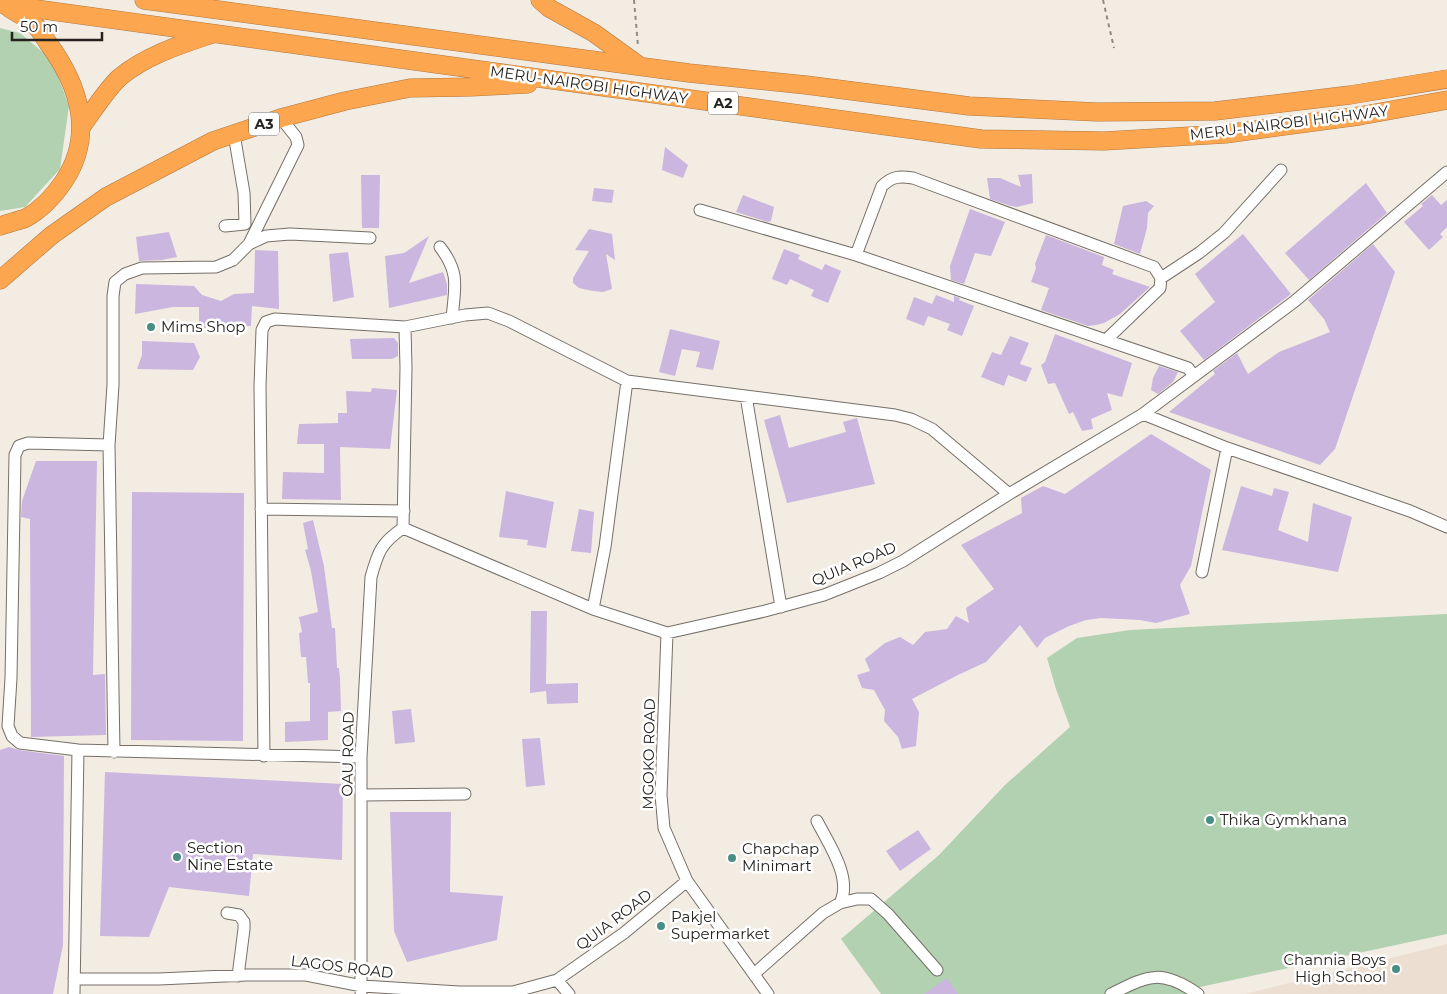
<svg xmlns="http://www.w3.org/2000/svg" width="1447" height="994" viewBox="0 0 1447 994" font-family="Montserrat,sans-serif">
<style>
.built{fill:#ecdfd1}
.green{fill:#b1d1b1}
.building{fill:#cbb6df}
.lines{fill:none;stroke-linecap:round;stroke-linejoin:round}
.minor-casing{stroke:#756f68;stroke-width:13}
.highway-casing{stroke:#b1783f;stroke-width:19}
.path{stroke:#8f8a84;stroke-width:2;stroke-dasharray:4 4;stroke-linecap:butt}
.minor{stroke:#fff;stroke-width:11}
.highway{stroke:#fca650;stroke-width:18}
.poi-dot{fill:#488e85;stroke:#fff;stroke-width:2}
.labels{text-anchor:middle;stroke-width:5;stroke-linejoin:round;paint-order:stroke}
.shield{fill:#fff;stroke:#666462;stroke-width:1}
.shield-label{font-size:14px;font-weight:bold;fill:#25221f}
.street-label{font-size:15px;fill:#25221f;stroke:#fff}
.poi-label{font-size:15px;fill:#25221f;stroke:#fff;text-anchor:start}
</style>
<rect width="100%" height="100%" fill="#f3ece3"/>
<path class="built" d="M1447,944v50h-202z"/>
<path class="green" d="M0,28l20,5 32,27 17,46 -9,63 -35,38 -25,4z
M1447,614v320l-256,55v5h-310l-40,-55 98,-84 66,-70 65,-58 -14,-38 -9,-31 30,-20 53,-8z"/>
<path class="building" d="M665,147l23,18 -5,13 -21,-8z
M1032,174l1,29 -16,4 -6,-1 -21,-7 -3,-21h13l21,9 -3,-12z
M361,175h19l-1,53h-17z
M1366,183l21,30 -78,67 -24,-27z
M594,188l20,2 -2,13 -20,-2z
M743,195l31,12 -3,14 -3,1 -32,-10z
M1432,195l9,10 6,-5v27l-7,7 3,3 -14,13 -25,-28 19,-16 -2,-2z
M1146,201l8,5 -6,7 -1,15 -7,26 -26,-10 9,-38z
M970,209l35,13 -14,34 -16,-3 -11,31 -13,-4 -1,-14z
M589,229l23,5 3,26 -9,-6 6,35 -9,3 -10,-1 -14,-3 -6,-5v-5l16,-27 -14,-1z
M169,232l8,25 -15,3 -23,1 -3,-24z
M1243,234l48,60 -87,66 -24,-29 35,-29 -20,-28z
M1046,235l58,22 -2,8 12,5 -2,4 38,13 -30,27 -16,9 -8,2 -8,1 -47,-16 8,-22 -18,-6 5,-14 -1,-4z
M429,236l-20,47 34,-11 4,12v11l-58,13 -4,-52 19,-3z
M1373,244l22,28 -60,177 -15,16 -151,-53 46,-38 -2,-3 24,-18 11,21 31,-22 51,-20 -6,-13 -16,-19z
M784,249l16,6 -2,4 24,11 3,-6 16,7 -13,32 -17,-7 3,-6 -24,-11 -3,6 -15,-6z
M255,250l23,1 1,58 -27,-3 -1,20 -52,2v-21h-26l-38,7 1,-30 58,2 8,9 19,6 13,-7 20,-1z
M348,252l6,45 -21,5 -4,-48z
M936,295l18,7v-6l6,2 -1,2 15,6 -12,30 -15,-6 3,-6 -22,-8 -4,10 -18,-7 8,-22 18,7z
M670,329l50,12 -7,29 -17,-3 4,-15 -18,-3 -7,27 -16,-4z
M1055,334l77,29 -10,34 -15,-4 5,17 -21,9 2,10 -11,2 -9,-19 -4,2 -14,-31 -7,1 -7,-19 4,-3z
M1010,336l19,7 -9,21 12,4 -6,14 -18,-7 -4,11 -23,-9 11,-25 9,3z
M394,338l4,5v13l-6,3h-40l-2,-20z
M142,341l52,2 6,14 -7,13 -56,-1 5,-14z
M1159,366l19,6 -5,10 -15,12 -7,-4 2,-12z
M372,388l25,2 -7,59 -50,-2 1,53 -59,-1 1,-27 41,1v-29h-27l2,-20 39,-1v-10h9l-1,-22 25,1z
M780,415l9,33 57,-16 -3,-10 14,-4 18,66 -88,19 -23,-83z
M1151,434l60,36 -20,96 -11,19 10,29 -34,9 -16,-3 -39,-2 -15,2 -17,6 -24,12 -8,10 -17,-23 -34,37 -28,13 -46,24 7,13 -3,34 -14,3 -4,-12 -14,-16 1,-11 -11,-20 -12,-2 -5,-13 13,-4 -5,-12 20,-16 15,-6 13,8 12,-13 22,-3 9,-13 13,7 -3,-15 28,-19 -33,-44 61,-32 -1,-15 22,-12 22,8z
M36,461h61l-4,214 12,-1 1,61 -75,2 -1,-218 -9,-2 1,-16z
M1241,486l31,10 2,-8 15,4 -11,38 30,12 5,-39 39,14 -14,55 -116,-22z
M506,491l48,11 -8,46 -19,-3 1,-5 -29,-3z
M132,492l112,1 -1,248 -112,-1z
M579,509l15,3 -3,41 -20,-2z
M313,520l11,46 8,62h3l2,40h2l1,11 1,32 -13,1v28l-43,2v-20l25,-1v-38h-2l-2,-26h-5l-2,-24 3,-1 -3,-15 19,-5 -7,-41 -6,-21 3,-1 -5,-26z
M531,611h16l-1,73 32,-1v20l-31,1 -1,-13 -16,2z
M411,709l4,33 -20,2 -3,-33z
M540,738l5,47 -19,2 -4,-48z
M9,747l10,3 45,6 -1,189 -10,49h-53v-244z
M105,772l238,12 -1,76 -89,-6 -4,42 -80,-9 -20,50 -49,-1z
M390,812h61l-1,80 53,4 -6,44 -90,22 -13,-31z
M918,830l13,19 -31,22 -14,-20z
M947,978l11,16h-34z"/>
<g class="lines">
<g class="minor-casing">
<path id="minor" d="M700,210l156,45 332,113 6,8
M225,226l20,-2 -1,-31 -10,-59
M249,244l49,-99 -2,-8 -15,-19
M440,247c20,26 15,39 12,71
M856,255l26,-69c11,-10 17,-10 31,-8l241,89 7,11 -1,10 -53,51
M1161,278l38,-25 25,-20 57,-63
M405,327l60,-12 23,-2 21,8 118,60
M746,396l35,211
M1143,414l152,-113 152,-129
M1227,448l183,63 37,16
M261,509l143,2
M403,528l190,81 74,24 98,-22 59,-16 55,-22 24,-12 106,-67 134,-80 84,34 -25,124
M593,609l12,-62 22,-166 268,34 16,4 21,10 77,65
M667,633l-6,162 3,33 23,53 81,113
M78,750l-58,-7 -8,-7 -4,-10 3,-48 4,-223 4,-9 9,-3 81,2
M114,752l-5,-307 4,-60v-89l2,-14 10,-8 17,-6 74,-1 17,-7 16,-16 17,-8 24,-2 80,4
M264,756l-4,-370 2,-56 4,-8 9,-3 130,8 1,41 -3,160
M361,795l104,-1
M817,821c11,22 36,57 23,82
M227,913l12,2 5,7v7l-6,47
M754,974l69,-61 17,-10 17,-4h14l17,15 49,56
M74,979h85l88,-4h59l56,11 97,6h54l44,-12 12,14
M557,980l67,-47 63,-52
M361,992v-235l10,-180c7,-25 10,-34 32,-49
M74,994l4,-244 283,7
M1111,994c37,-18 49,-26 87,0"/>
</g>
<g class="highway-casing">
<path id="highway" d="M144,0l545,73 117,12 163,21 128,6 118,-1 135,-16 97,-16
M540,0l9,8 45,25 43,31
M0,4l981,135 123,2 121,-7 134,-18 88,-16
M82,126c12,-16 23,-35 38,-49 27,-22 60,-32 92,-43
M0,226c8,-3 18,-5 26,-8 16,-9 28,-22 38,-37 31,-47 15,-96 -16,-138 -4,-6 -8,-13 -14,-19 -7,-6 -17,-11 -25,-16
M0,280l52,-45 54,-38 107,-56 68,-23 64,-17 65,-13 61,-1 57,-3"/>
</g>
<path class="path" d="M634,0l4,46
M1103,0l11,48"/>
<use href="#minor" class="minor"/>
<use href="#highway" class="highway"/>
</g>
<g class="poi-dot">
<circle cx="151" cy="327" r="5"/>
<circle cx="1210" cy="820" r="5"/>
<circle cx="177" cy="857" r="5"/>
<circle cx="732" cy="858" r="5"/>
<circle cx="661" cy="926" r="5"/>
<circle cx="1396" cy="969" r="5"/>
</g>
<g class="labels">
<g class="shield">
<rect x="708" y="91.5" width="30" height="23" rx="4"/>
<rect x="249" y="112.5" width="30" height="23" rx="4"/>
</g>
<g class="shield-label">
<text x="723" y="108">A2</text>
<text x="264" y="129">A3</text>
</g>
<g class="street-label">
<text transform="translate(589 85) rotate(8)" y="5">MERU-NAIROBI HIGHWAY</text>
<text transform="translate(1289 123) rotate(-7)" y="5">MERU-NAIROBI HIGHWAY</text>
<text transform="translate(854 564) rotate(-23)" y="5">QUIA ROAD</text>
<text transform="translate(348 754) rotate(-89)" y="5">OAU ROAD</text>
<text transform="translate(649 754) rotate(-89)" y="5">MGOKO ROAD</text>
<text transform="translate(614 920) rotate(-37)" y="5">QUIA ROAD</text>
<text transform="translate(342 967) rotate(7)" y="5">LAGOS ROAD</text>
</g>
<g class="poi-label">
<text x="161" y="332">Mims Shop</text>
<text x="1220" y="825">Thika Gymkhana</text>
<text x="187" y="853">Section<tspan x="187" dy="17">Nine Estate</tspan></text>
<text x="742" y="854">Chapchap<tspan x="742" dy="17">Minimart</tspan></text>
<text x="671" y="922">Pakjel<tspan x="671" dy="17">Supermarket</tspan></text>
<text x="1386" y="965" text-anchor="end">Channia Boys<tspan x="1386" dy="17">High School</tspan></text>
</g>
</g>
<path d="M12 32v8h90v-8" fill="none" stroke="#25221f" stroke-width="2.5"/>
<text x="20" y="32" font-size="15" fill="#25221f" stroke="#ffffff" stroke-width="4" paint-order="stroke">50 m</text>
</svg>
